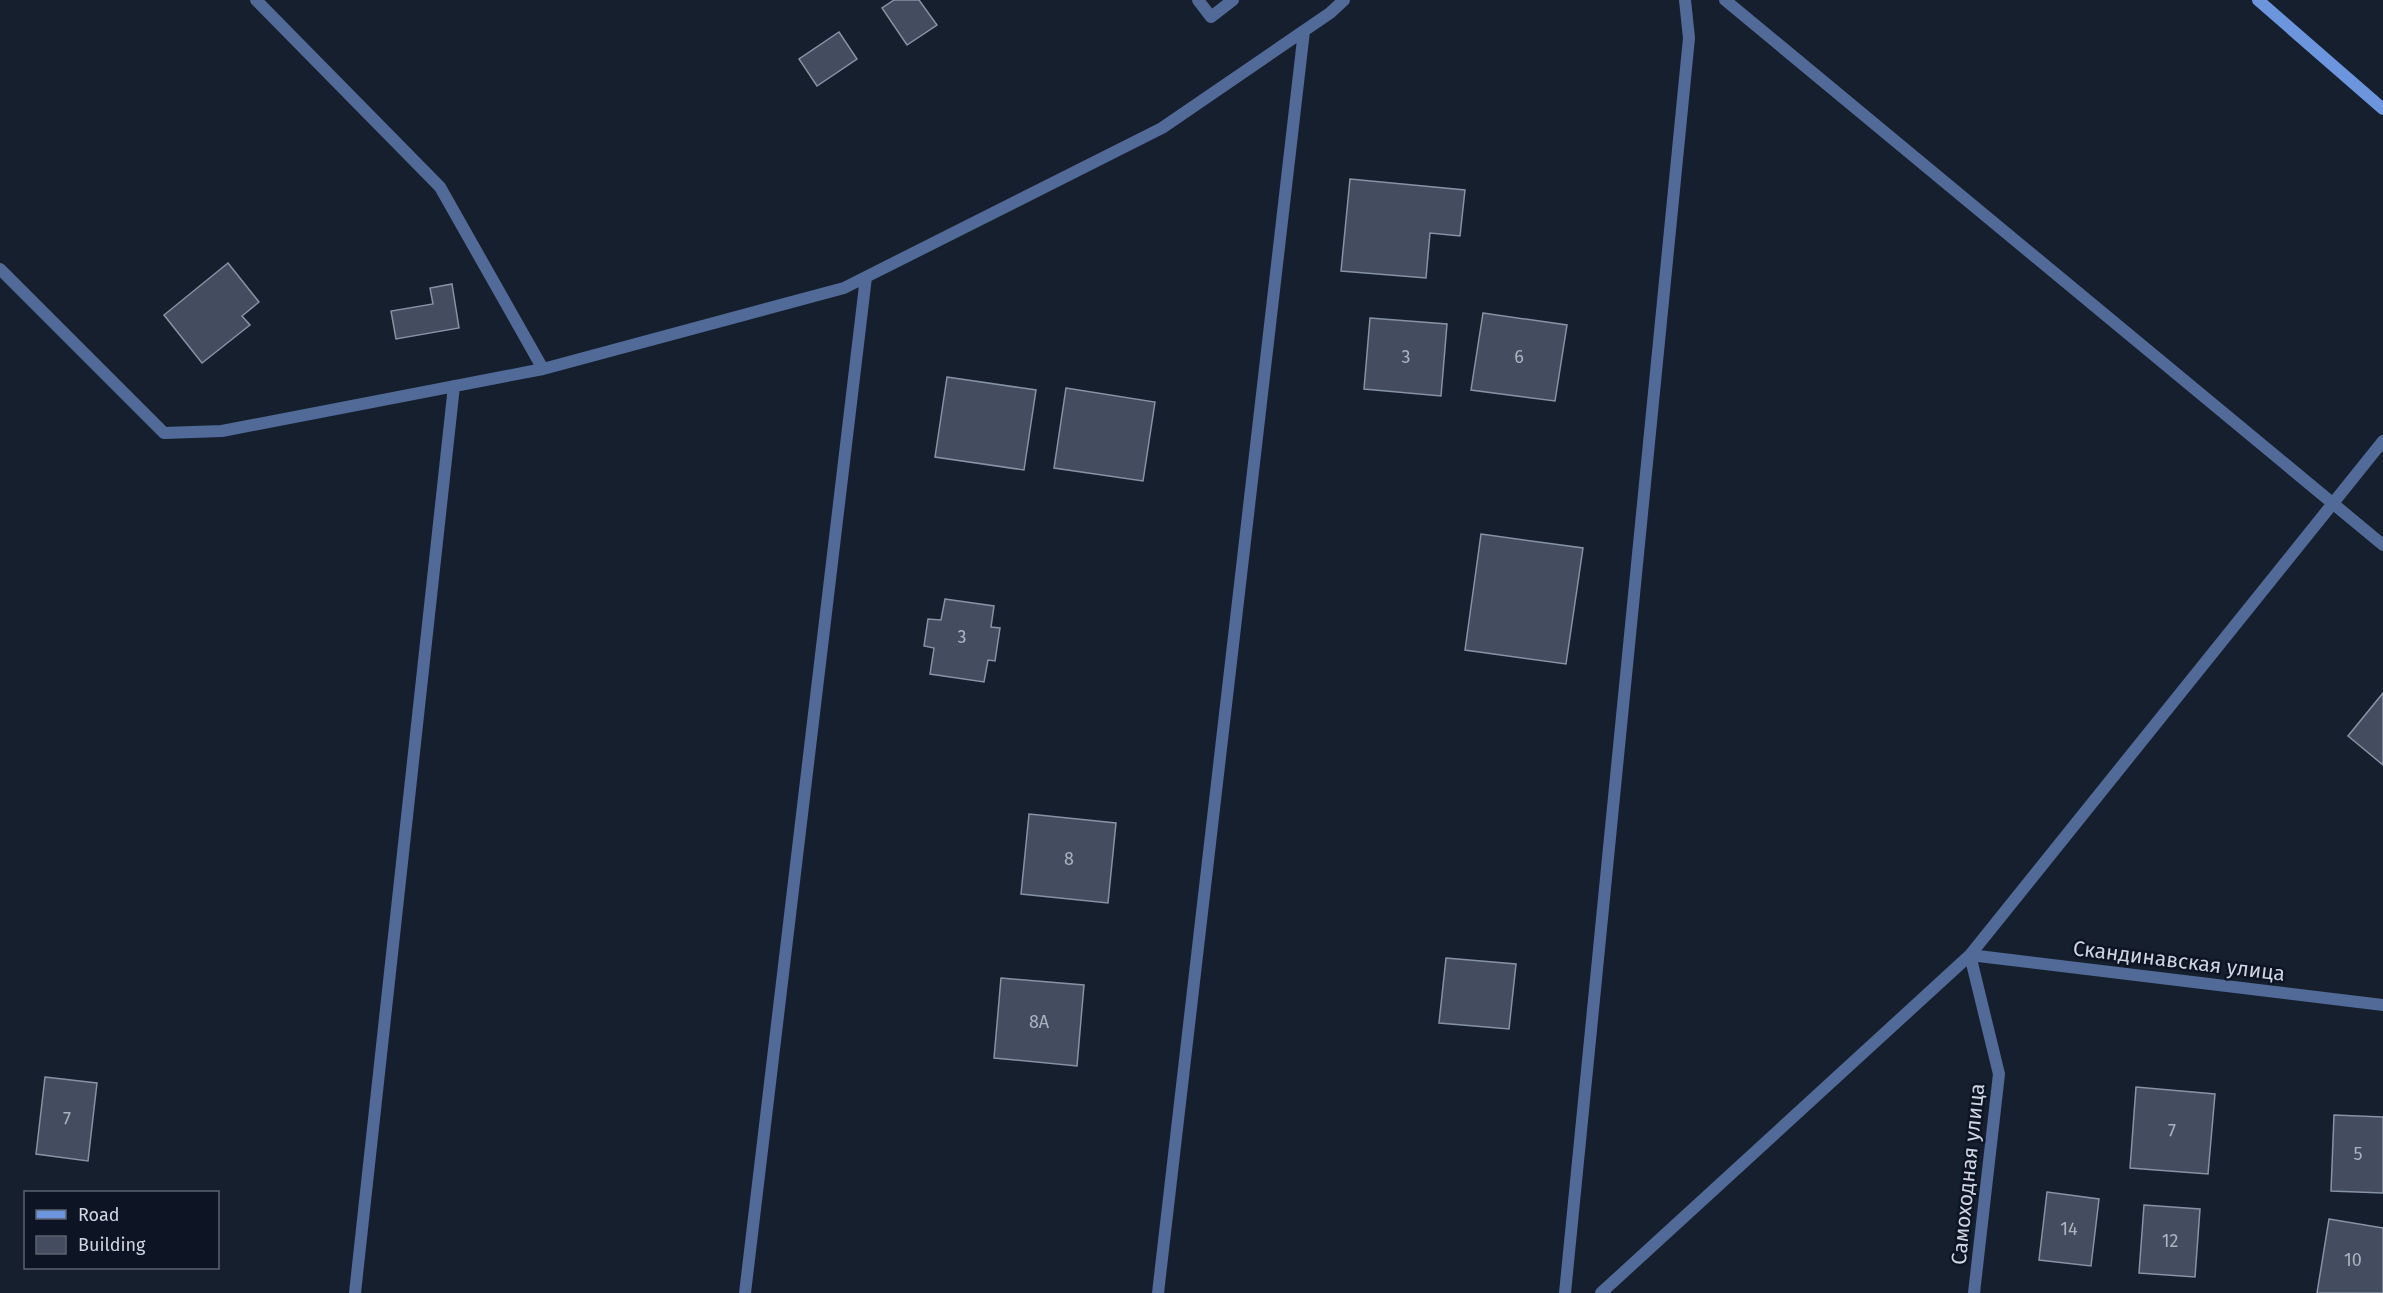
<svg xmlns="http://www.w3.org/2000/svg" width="2383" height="1293" viewBox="0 0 2383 1293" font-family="'Fira Sans',sans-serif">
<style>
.building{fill:#434d5f;stroke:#8692a6;stroke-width:1.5}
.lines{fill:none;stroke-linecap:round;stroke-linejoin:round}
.lane{stroke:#516a97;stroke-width:12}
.street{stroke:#516a97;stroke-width:12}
.secondary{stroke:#6c95de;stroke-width:12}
.labels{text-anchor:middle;stroke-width:5;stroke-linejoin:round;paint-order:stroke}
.number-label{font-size:18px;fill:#acb3c0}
.street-label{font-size:21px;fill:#cfd5e0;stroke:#0d1524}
</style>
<rect width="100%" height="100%" fill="#161f2e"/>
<path class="building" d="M894,0h25l18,25 -30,20 -25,-37z
M839,32l18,27 -40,27 -18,-27z
M1350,179l115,11 -5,46 -30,-3 -4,45 -85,-7z
M228,263l31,39 -17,14 8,9 -48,38 -38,-48z
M452,284l7,44 -63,11 -5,-28 42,-7 -3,-16z
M1483,313l84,12 -12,76 -84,-11z
M1370,318l77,6 -6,72 -77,-7z
M947,377l89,13 -12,80 -89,-13z
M1066,388l89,14 -12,79 -89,-13z
M1481,534l102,14 -17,116 -101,-14z
M945,599l49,7 -3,21 9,1 -5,33 -7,-1 -4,22 -54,-8 4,-26 -10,-2 4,-27 13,1z
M2383,693v72l-35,-29z
M1029,814l87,9 -8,80 -87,-9z
M1446,958l70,6 -7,65 -70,-6z
M1001,978l83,7 -7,81 -83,-8z
M45,1077l52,6 -9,78 -52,-7z
M2136,1087l79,7 -7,80 -78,-6z
M2334,1115l49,2v76l-52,-2z
M2047,1192l52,7 -8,67 -52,-6z
M2144,1205l56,4 -5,68 -56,-4z
M2329,1219l54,9v65h-66z"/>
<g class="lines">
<path class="lane" d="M1198,0l13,17 22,-17"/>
<path class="street" d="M256,0l184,187 103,182
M1725,0l658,545
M0,269l164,164 58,-2 321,-62 301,-81 318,-160 168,-115 14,-13
M355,1293l99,-907
M745,1293l121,-1016
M1158,1293l146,-1262
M1565,1293l124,-1255 -4,-38
M1601,1293l369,-338 413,-514
M1974,1293l25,-219 -29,-119 413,50"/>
<path class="secondary" d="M2258,0l125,109"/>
</g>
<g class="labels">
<g class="number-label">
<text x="1406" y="363">3</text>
<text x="1519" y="363">6</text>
<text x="962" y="643">3</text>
<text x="1069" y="865">8</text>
<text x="1039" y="1028">8А</text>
<text x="67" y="1125">7</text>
<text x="2172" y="1137">7</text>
<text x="2358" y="1160">5</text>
<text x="2069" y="1235">14</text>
<text x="2170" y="1247">12</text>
<text x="2353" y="1266">10</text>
</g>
<g class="street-label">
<text transform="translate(2179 961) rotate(7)" y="7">Скандинавская улица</text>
<text transform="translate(1968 1174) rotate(-84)" y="7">Самоходная улица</text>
</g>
</g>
<rect x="24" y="1191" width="195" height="78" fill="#0d1524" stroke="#5b626f" stroke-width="1.5"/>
<rect x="36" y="1210" width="30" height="9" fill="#6c95de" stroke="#5b626f" stroke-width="1.5"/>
<text x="78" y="1221" font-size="18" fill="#cfd5e0">Road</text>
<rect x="36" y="1236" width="30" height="18" fill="#434d5f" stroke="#5b626f" stroke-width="1.5"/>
<text x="78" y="1251" font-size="18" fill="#cfd5e0">Building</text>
</svg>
